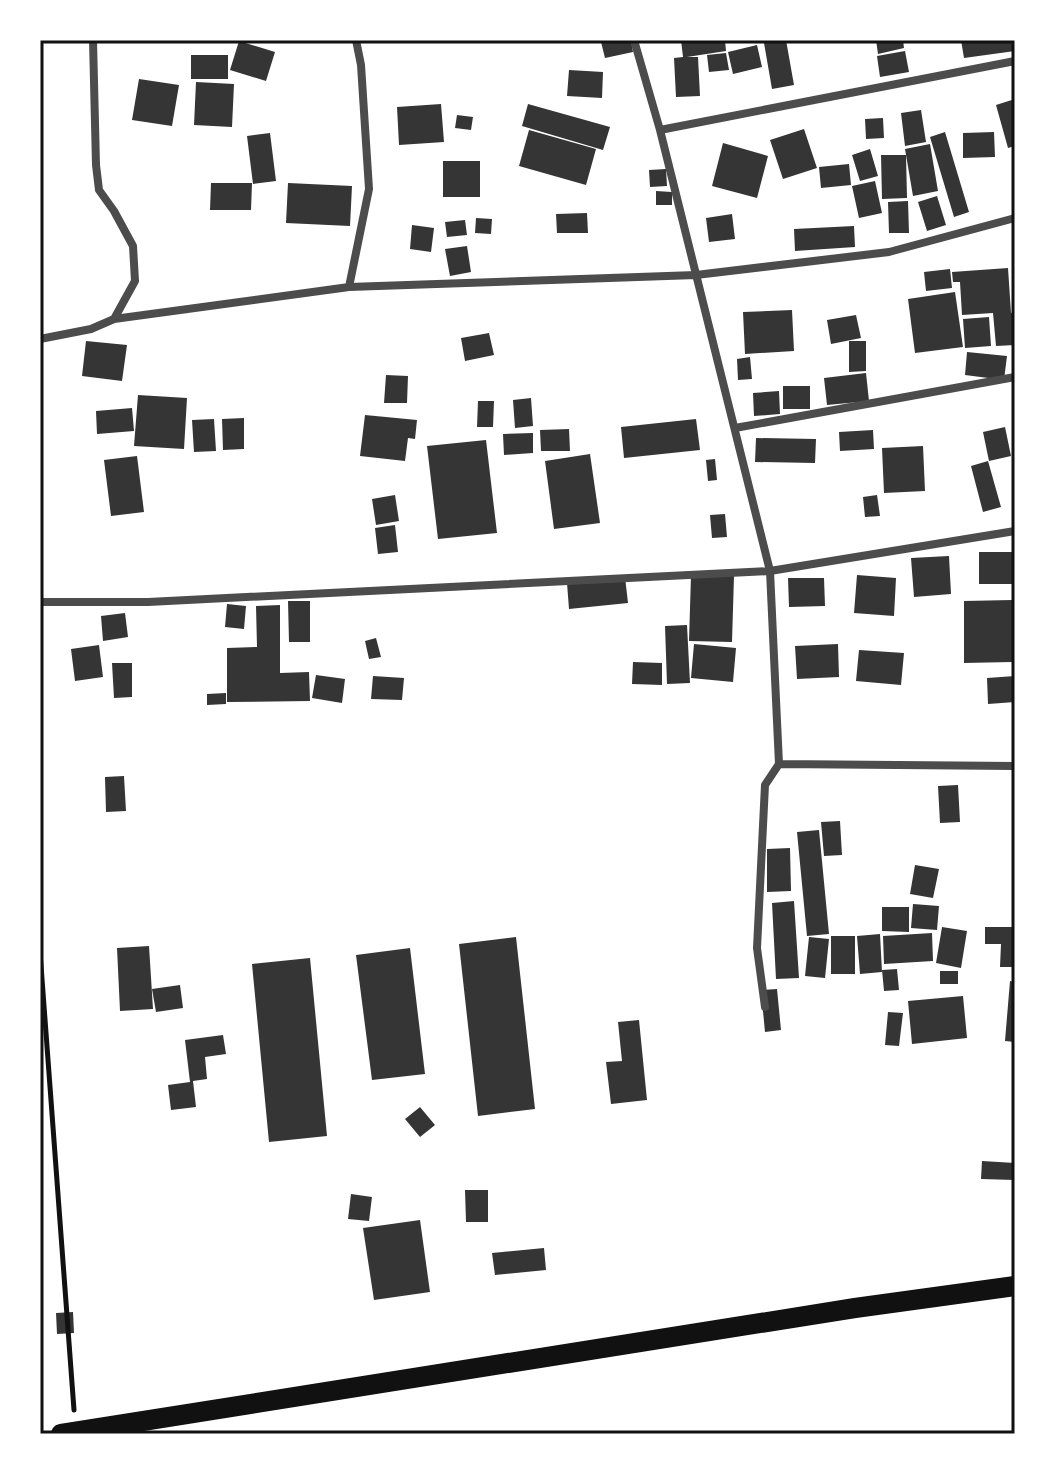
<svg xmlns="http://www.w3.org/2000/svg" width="1055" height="1474" viewBox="0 0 1055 1474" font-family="Inter,sans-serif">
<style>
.building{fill:#353535}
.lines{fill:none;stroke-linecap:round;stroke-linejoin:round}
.path{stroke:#111;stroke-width:5}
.minor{stroke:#4c4c4c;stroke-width:8}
.primary{stroke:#111;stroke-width:20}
.neatline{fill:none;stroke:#111;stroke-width:3}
</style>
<rect width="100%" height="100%" fill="#fff"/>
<path class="building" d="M612,40h19l2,12 -28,6 -4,-16z
M681,40h44l1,11 -39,6h11l2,39 -24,1 -2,-39 9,-1z
M786,40l8,45 -22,4 -8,-46z
M876,40h27l1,8 -26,6z
M961,40h54v11l-51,7z
M239,41l36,11 -9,29 -36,-11z
M757,45l5,22 -29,7 -5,-22z
M905,51l4,21 -29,5 -3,-21z
M726,53l3,17 -20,2 -2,-17z
M191,55h37v24h-37z
M569,70l34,2 -1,26 -35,-2z
M139,79l40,6 -7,41 -40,-6z
M196,82l38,2 -2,43 -38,-2z
M1015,99v47l-7,2 -12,-43z
M441,104l3,38 -45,3 -2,-38z
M528,104l82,23 -7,23 -81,-24z
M921,110l5,32 -21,4 -4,-33z
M457,115l16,2 -2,13 -16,-2z
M883,118l1,20 -18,1 -1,-20z
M804,129l13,39 -34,11 -13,-39z
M529,130l67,19 -10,36 -67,-19z
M945,132l24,80 -15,5 -24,-80z
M994,132l1,25 -32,1v-25z
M270,133l6,48 -23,3 -6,-48z
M723,143l45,13 -11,42 -45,-12z
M930,144l8,47 -25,5 -8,-47z
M870,149l8,27 -18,5 -8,-26z
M881,155h25l1,43 -25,1z
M443,161h37v36h-37z
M849,164l2,21 -30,3 -2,-21z
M666,169l1,17 -17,1 -1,-17z
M875,181l7,32 -23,5 -7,-32z
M211,183h41l-1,27h-41z
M288,183l64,3 -2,40 -64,-3z
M656,191l16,1v13h-16z
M937,196l9,29 -19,6 -9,-29z
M908,201l1,32h-20l-1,-31z
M587,213l1,20h-31l-1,-19z
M732,214l3,25 -26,3 -3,-24z
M476,218l16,1 -1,15 -16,-1z
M465,220l2,15 -20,2 -2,-15z
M412,225l22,3 -3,24 -21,-3z
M854,226l1,21 -60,4 -1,-22z
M467,246l4,26 -21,4 -5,-27z
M1008,268l3,45 3,-1 1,33 -19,1 -3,-33 -31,2 -2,-33h-7l-1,-10z
M950,269l2,19 -26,3 -2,-19z
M955,292l8,55 -48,6 -7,-54z
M792,310l2,41 -49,3 -2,-42z
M856,315l5,23 -30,6 -4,-24z
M989,317l2,29 -26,2 -2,-29z
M489,333l5,22 -29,6 -4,-23z
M86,341l41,4 -5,36 -40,-5z
M849,341h17v30l-17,1z
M967,352l40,4 -3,24 -39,-5z
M750,357l2,22 -14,1 -1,-21z
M866,373l3,28 -42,4 -3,-27z
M386,375l22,1 -1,27h-23z
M783,386h27v23h-27z
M779,391l1,23 -26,2 -1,-23z
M138,395l49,3 -3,51 -50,-3z
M531,398l2,28 -18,2 -2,-28z
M478,401h16l-1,26h-16z
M132,408l2,23 -37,3 -1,-23z
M365,415l52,5 -2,19 -7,-1 -3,23 -45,-5z
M244,418v31l-21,1 -1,-31z
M214,419l2,32 -22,1 -2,-32z
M696,419l4,31 -76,8 -3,-31z
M1005,427l6,29 -22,5 -6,-29z
M569,429l1,22h-29l-1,-21z
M873,430l1,19 -34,2 -1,-19z
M533,433v20l-29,2 -1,-21z
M756,438l60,1 -1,24 -60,-1z
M486,440l11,93 -59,6 -11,-93z
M923,446l2,45 -41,2 -2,-45z
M590,454l10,69 -46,6 -9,-68z
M137,456l7,56 -33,4 -7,-56z
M715,459l2,21 -9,1 -2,-21z
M988,461l13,46 -18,5 -12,-46z
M395,495l4,26 -23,4 -4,-26z
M877,495l3,21 -15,1 -2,-20z
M725,514l2,23 -15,1 -2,-23z
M395,525l3,27 -20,2 -3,-26z
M979,552h36v32h-36z
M949,556l2,38 -37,3 -3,-39z
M691,575l43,1 -2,66 -43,-1z
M857,575l39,3 -2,38 -40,-3z
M625,577l3,26 -59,6 -2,-26z
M788,578h36l1,28 -36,1z
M1012,600v62l-48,1v-62z
M288,601h22v41h-21z
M227,604l19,2 -2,23 -19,-2z
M280,605v68l29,-1 1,29 -83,1v-54l30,-1 -1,-41z
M125,613l3,24 -25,4 -2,-25z
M687,625l3,58 -23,1 -2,-58z
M376,638l5,19 -12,2 -4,-18z
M694,644l42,4 -3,34 -42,-4z
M838,644l1,33 -42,2 -2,-33z
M99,645l4,32 -28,4 -4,-32z
M859,650l45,3 -3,32 -45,-4z
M633,662l29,1v22l-30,-1z
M112,663h20v34l-18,1z
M316,675l29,4 -3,24 -30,-5z
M373,676l31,2 -2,22 -31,-1z
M1015,676v26l-27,2 -1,-26z
M226,693v11l-19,1v-11z
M124,776l2,35 -20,1 -1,-35z
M958,785l2,37 -20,1 -2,-37z
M840,821l2,34 -18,1 -3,-34z
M819,830l10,104 -22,2 -10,-104z
M790,848l1,43 -24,1v-43z
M915,865l24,4 -6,29 -23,-4z
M794,901l5,77 -23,1 -4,-76z
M913,904l26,2 -2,24 -26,-2z
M882,907h27v25l-27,-1z
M942,927l25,4 -6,37 -25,-5z
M985,927h30v40h-15l1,-23h-16z
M932,933l1,28 -49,3 -1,-28z
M880,934l2,38 -22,2 -3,-38z
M831,936h24v38h-24z
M516,937l19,172 -57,7 -19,-172z
M809,937l20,2 -4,39 -20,-2z
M149,946l4,63 -33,2 -3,-63z
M410,948l15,126 -53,6 -16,-125z
M310,958l17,178 -58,6 -17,-178z
M897,969l2,21 -15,1 -2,-21z
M940,971h18v13h-18z
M1010,981l5,1v60l-10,-1z
M180,985l3,23 -27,4 -4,-23z
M777,989l4,41 -16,2 -4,-42z
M963,996l4,42 -55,6 -4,-43z
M888,1012l15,1 -4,33 -14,-1z
M639,1020l8,80 -36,4 -5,-42 16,-1 -4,-39z
M223,1035l3,19 -21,3 2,22 -14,2 3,26 -25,3 -3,-25 22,-3 -5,-42z
M420,1107l15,18 -15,12 -15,-18z
M982,1161l33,2v17l-34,-1z
M465,1190h23v32h-22z
M351,1194l21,3 -3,24 -21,-2z
M420,1220l10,72 -56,8 -11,-72z
M544,1248l2,22 -51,5 -3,-22z
M73,1312l1,21 -17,1 -1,-21z"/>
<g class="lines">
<path class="path" d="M40,952l34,458"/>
<path class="minor" d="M634,40l26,90 110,441 9,193 -14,21 -8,163 8,59
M660,130l355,-69
M349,287l20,-98 -8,-124 -5,-25
M114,319l235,-32 347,-12 193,-23 126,-34
M40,339l51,-10 23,-10 21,-38 -2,-35 -19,-35 -15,-21 -3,-25 -3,-125
M735,428l280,-51
M40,602h108l622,-31 245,-40
M779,764l236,2"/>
<path class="primary" d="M61,1434l794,-126 160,-22"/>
</g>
<rect width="1055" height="1474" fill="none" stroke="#ffffff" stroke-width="84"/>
<rect x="42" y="42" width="971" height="1390" class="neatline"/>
</svg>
